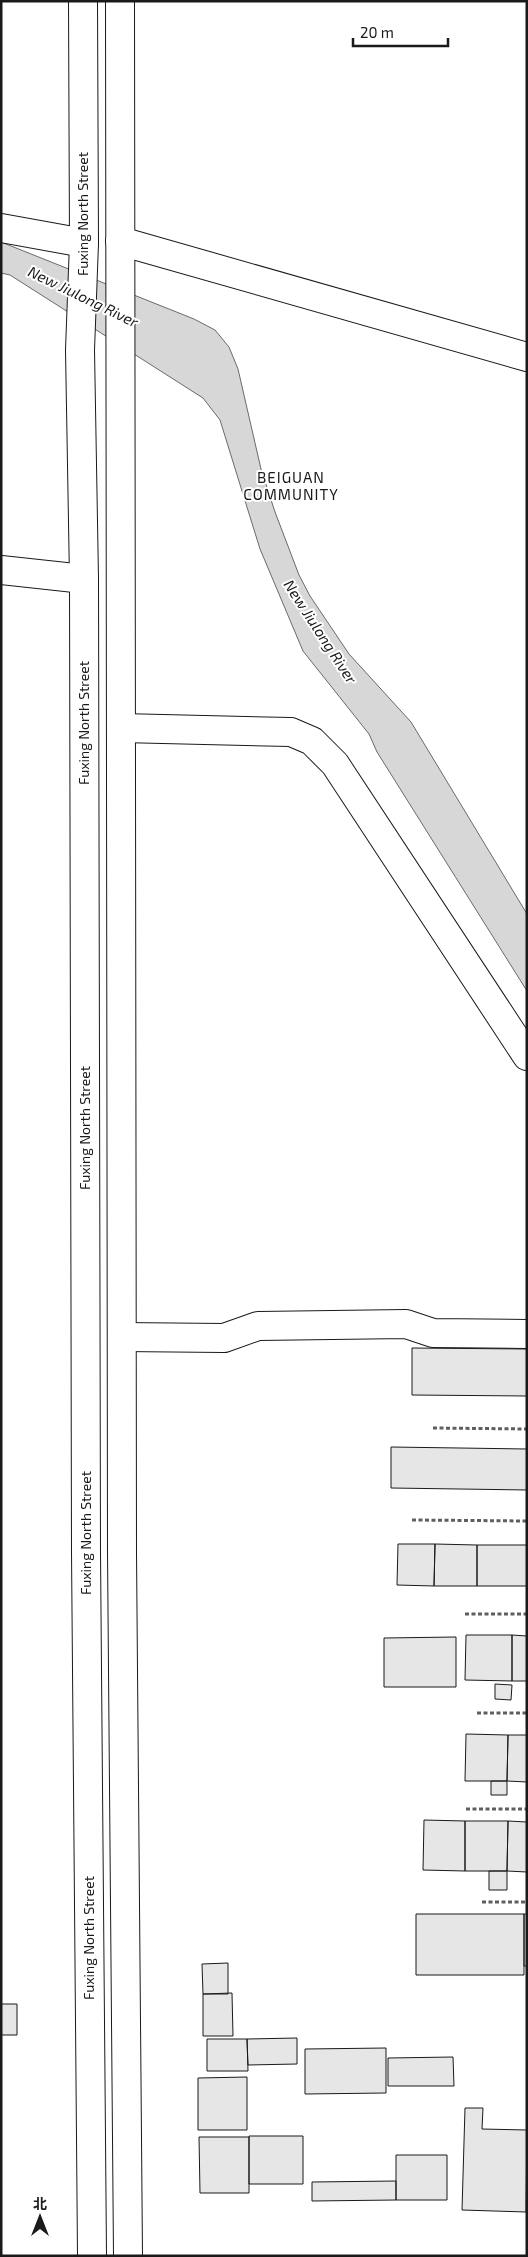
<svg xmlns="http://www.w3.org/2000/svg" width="528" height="2257" viewBox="0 0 528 2257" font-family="'Exo 2','Noto Sans SC',sans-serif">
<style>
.water{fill:#d7d7d7;stroke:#6a6a6a}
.building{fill:#e6e6e6;stroke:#1a1a1a}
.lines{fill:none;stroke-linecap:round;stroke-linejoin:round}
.street-casing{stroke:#1a1a1a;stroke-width:30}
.secondary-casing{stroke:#1a1a1a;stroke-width:30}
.path{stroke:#5f5f5f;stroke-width:3;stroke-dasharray:4 2.5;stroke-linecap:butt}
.street{stroke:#fff;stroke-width:28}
.secondary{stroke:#fff;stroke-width:28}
.labels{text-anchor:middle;stroke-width:4;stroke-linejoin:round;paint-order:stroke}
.street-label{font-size:14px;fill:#1a1a1a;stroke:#fff}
.water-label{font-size:15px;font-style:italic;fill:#1a1a1a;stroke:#fff}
.neighbourhood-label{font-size:15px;letter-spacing:1px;fill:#1a1a1a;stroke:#fff}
</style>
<rect width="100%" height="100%" fill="#fff"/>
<path class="water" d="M1,242l193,77 21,11 14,17 9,22 23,100 14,43 24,63 11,21 39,58 62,68 116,192v77l-150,-239 -8,-18 -66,-83 -43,-102 -40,-129 -17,-22 -193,-123 -9,-2z"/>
<path class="building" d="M412,1348l115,1v47l-115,-1z
M391,1447l136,2v41l-136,-2z
M398,1544h37l-1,42 -37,-1z
M435,1544l42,1v41h-43z
M477,1545h50v41h-50z
M466,1635h46v46l-47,-1z
M512,1635l15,1v45h-15z
M456,1637v50h-72v-49z
M495,1684l17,1 -1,15 -16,-1z
M466,1734l42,1 -1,46h-42z
M508,1735h19v47l-20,-1z
M491,1781h16v14h-16z
M424,1820l41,1v50l-42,-1z
M465,1821h43l-1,50h-42z
M508,1821l19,1v50l-20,-1z
M489,1871h18v19h-18z
M416,1914h108v61h-108z
M524,1914h3v52h-3z
M228,1963v31h-25l-1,-30z
M232,1993l1,43h-30v-42z
M1,2004h16v31h-16z
M297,2038v26l-49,1 -1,-26z
M207,2039h40l1,32h-41z
M386,2048v45l-81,1v-45z
M453,2057l1,29h-66v-28z
M247,2077v53h-49v-52z
M465,2108h18l-1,21 45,1 -1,82 -64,-2z
M303,2136v48h-54v-48z
M199,2137h50v56h-49z
M396,2155h51v45h-51z
M396,2181v19l-84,1v-19z"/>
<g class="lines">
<g class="street-casing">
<path id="street" d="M1,228l83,15
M120,241l407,116
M1,570l83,9
M121,728l170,4 21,9 23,23 192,292
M122,1337l102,1 34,-12 148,-2 27,9 94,1"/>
</g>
<g class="secondary-casing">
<path id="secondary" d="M83,1l1,242 -4,107 4,229 2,973 6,704
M120,1l2,1551 6,704"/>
</g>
<path class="path" d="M433,1428l94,1
M412,1520l115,1
M465,1614h62
M477,1713h50
M466,1809h61
M482,1902h45"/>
<use href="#street" class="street"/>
<use href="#secondary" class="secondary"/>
</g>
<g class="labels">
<g class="street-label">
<text transform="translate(83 214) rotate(-90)" y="5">Fuxing North Street</text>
<text transform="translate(84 723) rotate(-90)" y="5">Fuxing North Street</text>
<text transform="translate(85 1128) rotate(-90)" y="5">Fuxing North Street</text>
<text transform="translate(86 1533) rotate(-90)" y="5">Fuxing North Street</text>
<text transform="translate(89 1938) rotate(-90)" y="5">Fuxing North Street</text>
</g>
<g class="water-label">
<text transform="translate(83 297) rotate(26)" y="5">New Jiulong River</text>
<text transform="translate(320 632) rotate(57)" y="5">New Jiulong River</text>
</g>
<g class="neighbourhood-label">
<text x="291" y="483">BEIGUAN<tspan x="291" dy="17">COMMUNITY</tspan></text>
</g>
</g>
<rect width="528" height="2257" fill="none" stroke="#1a1a1a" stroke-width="5"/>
<g transform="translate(40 2217)" stroke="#ffffff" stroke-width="4" paint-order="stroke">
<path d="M0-4L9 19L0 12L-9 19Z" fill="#1a1a1a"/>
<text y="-8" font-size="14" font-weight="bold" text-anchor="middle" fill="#1a1a1a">北</text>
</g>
<path d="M353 38v8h95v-8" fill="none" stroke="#1a1a1a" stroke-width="2.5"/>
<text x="360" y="38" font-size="15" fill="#1a1a1a" stroke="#ffffff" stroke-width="4" paint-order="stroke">20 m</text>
</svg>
